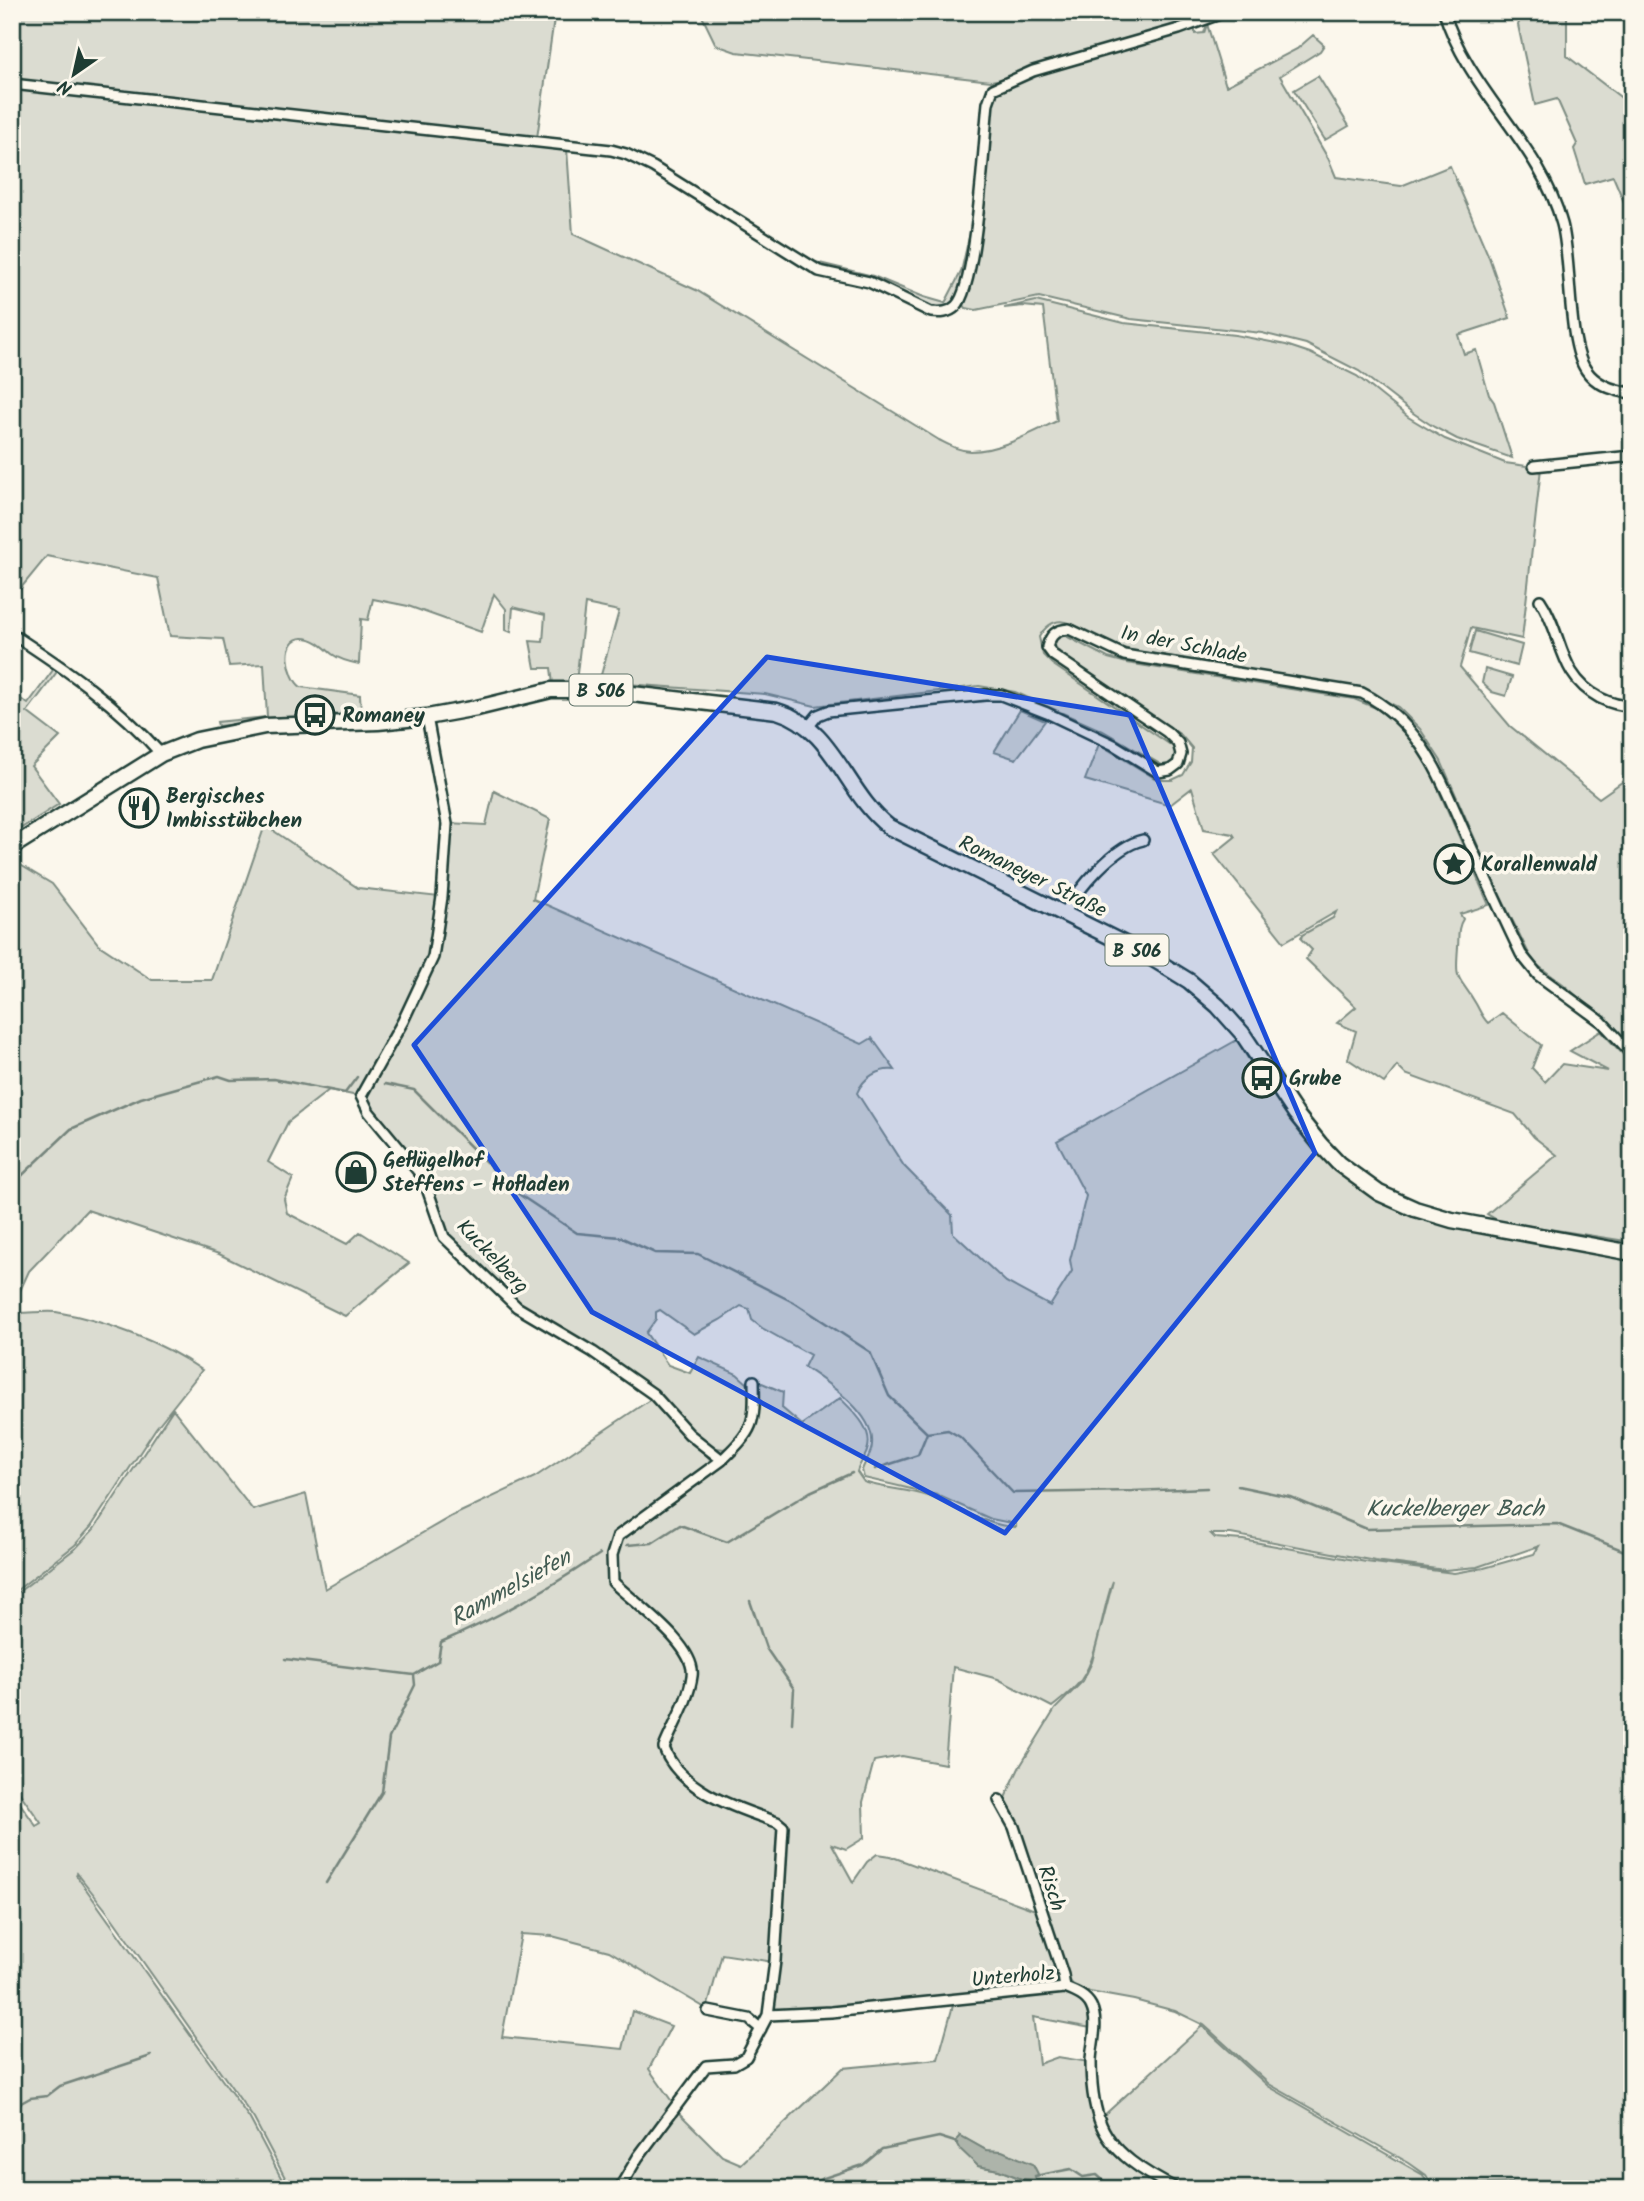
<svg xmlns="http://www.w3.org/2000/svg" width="1644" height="2201" viewBox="0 0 1644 2201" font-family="Kalam,sans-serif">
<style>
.green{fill:#dbdcd1;stroke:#7d8c82;stroke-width:2;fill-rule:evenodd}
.water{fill:#adb4aa;stroke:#74847b;stroke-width:2}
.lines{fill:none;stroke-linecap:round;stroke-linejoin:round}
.stream{stroke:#74847b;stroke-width:2.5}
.street-casing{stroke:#1f3d34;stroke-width:14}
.primary-casing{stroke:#1f3d34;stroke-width:19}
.street{stroke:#fbf7ec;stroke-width:9}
.primary{stroke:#fbf7ec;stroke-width:14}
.marked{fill:#1d4ed8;fill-opacity:0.2;stroke:#1d4ed8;stroke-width:5;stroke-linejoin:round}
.labels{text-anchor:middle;stroke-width:7;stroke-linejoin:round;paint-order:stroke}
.shield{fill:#fbf7ec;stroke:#61756b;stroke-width:2}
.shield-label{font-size:19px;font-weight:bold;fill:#1f3d34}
.street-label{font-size:21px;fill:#1f3d34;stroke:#fbf7ec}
.poi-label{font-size:21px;font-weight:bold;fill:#1f3d34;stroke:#fbf7ec;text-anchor:start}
.water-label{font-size:23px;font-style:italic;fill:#425b52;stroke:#fbf7ec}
</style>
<rect width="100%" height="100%" fill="#fbf7ec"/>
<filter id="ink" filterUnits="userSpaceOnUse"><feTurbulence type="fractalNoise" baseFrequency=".0143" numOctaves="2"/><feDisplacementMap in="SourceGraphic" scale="14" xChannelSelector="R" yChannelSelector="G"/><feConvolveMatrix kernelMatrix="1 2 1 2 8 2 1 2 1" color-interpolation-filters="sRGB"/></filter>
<g filter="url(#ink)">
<path class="green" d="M12,12h543l-18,126 -164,-18 -9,-4 -14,2 -338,-37z
M700,12h494l4,8 -184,57 -23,4 -255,-29 -20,-7z
M1523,12h44v44l65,50v156l-5,-53 -14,-33 -28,8 -11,-35 3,-5 -20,-45 -22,6 -17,-80z
M1207,24l19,62 71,-37 16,-14 11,10 -4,6 -40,25 49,84 7,17 65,9 49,-20 39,91 21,61 -52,17 6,19 12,-4 13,45 5,7 18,56 -55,-19 -23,-12 -21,-14 -54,-42 -53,-27 -44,-11 -131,-14 -92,-22 -63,13 -10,-2 -2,-3c8,-26 13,-53 17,-79 4,-27 2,-115 16,-132 15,-19 155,-55 187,-64l11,-3v7l9,-1z
M1318,76l31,50 -24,14 -31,-50z
M12,87l555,62 6,85 123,56 243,150c10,5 20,11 32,11 28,0 61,-18 86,-30l-14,-113 -20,-2 -19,2 32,-7 88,22 111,12 51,10 24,8 47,23 51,41 37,22 60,24 36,5 -19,171 -51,-11 -11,39 50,59 89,72 33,-23v269l-69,-60 -30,-22 -39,-79 -53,-122 -21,-32 -22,-22 -41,-20 -227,-37c-11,-3 -22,-7 -32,-12 -23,-12 -41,-30 -59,-1l4,18 9,9 120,82 5,5c0,10 -5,15 -15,14l-59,-34 -88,-39 -36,-6 -164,20 -50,-12 -166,-12 20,-71 -34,-7 -9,78 -23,2 -2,-16h-16l-5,-27 13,1 2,-27 -32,-8 -2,25 -5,-2v-21l-12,-15 -13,38 -73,-26 -35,-7 -5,21 -7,-1 -2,45c-10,-2 -19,-4 -27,-10 -8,-7 -17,-16 -29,-16 -23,0 -15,40 -2,49l59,8 1,17h5v2l-51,1 -97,11 -1,-4 50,-5 -3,-53 -35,2 -6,-27 -53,-3 -12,-58 -111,-22 -35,43z
M970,233c4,24 -4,60 -24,75l-18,-2 -109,-38 -12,-8 66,16 51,21 21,6 16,-31z
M1475,631l47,14 -5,21 -48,-13z
M1059,636h7l42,22 19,5 227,36 22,9 26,20 7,9 20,31 60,137 -29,9 3,5c-6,9 -4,18 -5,28 -3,38 0,26 18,57 4,7 6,13 12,19l14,-10 39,32 -9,23 13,14 17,-18 46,7 -38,-20 31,-20 31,33v178l-133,-21 -12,-7 70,-59 -23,-18 -19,-23 -110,-40 -8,-8 -13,17 -36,-24 8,-28 -19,-8 19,-16 -50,-48 6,-9 -11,-11 1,-4 31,-17 3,-6 -52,30 -70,-88 21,-17 -2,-3 -29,-5 -12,-41 -22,17 -85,-25 14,-36 59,36h14l11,-5 8,-13 1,-14 -11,-13 -121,-82 -5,-7 1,-6z
M56,666l3,3 -32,43 33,25 -29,29 28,38 -47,30v-141l16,11z
M1485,669l27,8 -6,19 -14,-4 -10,-9z
M1020,710l25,11 -29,38 -22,-7z
M494,791l56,28 -17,80 329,145 10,-6 23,32c-17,-2 -32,8 -38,23l47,73 48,49 1,18 53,49 44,24 22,-35 -2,-11 16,-64 -29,-55 180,-101 21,35 15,16 34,49 29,31 28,19 46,23 33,10 189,35v931h-120v-6l-80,2 -6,-10 -17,-12 -140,-79 -65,-59 -29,-14 -41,-11 -55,-10c-24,-11 -56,-157 -75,-190l15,-32 36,-59 28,-28 9,-19 21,-81c-12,31 -13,71 -32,99 -8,11 -19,19 -29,27l-54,-28 -45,-12 -8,97 -43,-8 -28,5 -11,41 1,36 -18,11 -14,-5 21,38 14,-20 10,-8 13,2 148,55 23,64v6l-4,4 -227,25 -60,4 6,-53 9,-133 -7,-7 -52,-18 -22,-13 -33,-28 -6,-14c9,-21 26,-50 29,-72 4,-30 -52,-68 -72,-87l-2,2c19,18 76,56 71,85 -4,24 -19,49 -29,71l5,15 35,30 22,14 52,17 6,5 -8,134 -52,-8 -15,55 -98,-58 -57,-15 -31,-2 -19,103 121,12 9,-38 39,15 -22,43 26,37 -38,49 -20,34h-326l-37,-70 -142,-201 -35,-45 -1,2 174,244 37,70h-275v-397l24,34 5,-3 -29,-41v-185l65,-50 17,-18 79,-120 80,101 53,-16 19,95 127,-73 83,-39 119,-80 33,39 23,23 -4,10 -38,27 3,4c29,-25 77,-41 86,-84 2,-9 0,-19 0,-28l5,-5 21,9 -1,16 20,17 38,-27c13,13 35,32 27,53 -2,7 -8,13 -10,21l7,10c20,7 43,7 64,14 30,10 56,30 88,31v-3l-25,-5 -54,-24 -73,-17 -2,-8c3,-9 10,-16 10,-26 3,-31 -46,-62 -68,-77l6,-12 -48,-27 -10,-8 -3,-11 -8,-3 -21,14 -26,14 -34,-24 -4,2v7l-10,14 22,32 22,8 9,-16 38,17 10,9 5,11 -1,27 -14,21 -13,7 -15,-2 -12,-8 -43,-47 -60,-41 -77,-45 -74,-71 -19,-60 -54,-65 -6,-16c23,-45 49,-89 67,-137 15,-40 14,-91 17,-134l38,2zM1211,1534h20l144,27 70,9 32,-3 62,-21 -5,8 -50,14 -30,5 -88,-11 -123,-22 -28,-2z
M265,825l93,63 82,9 -12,57 -28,65 -42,77 -29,-6 -41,32 -20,40 25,16 -9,21 3,14 60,31 13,-12 49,31 -64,53 -126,-62 -132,-44 -58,61 -10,22 -1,20c13,0 26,-2 38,-1 48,8 106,30 146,58l-46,58 -65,99 -16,18 -63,49v-734l40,24 47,61 53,35h60z
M1064,1992c19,7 27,16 27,36l-58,-11 6,47 19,-7 31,5 4,44 34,52 48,31h-554l54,-80 47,47 19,8 102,-96 95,-9 16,-57zM961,2136l25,14 36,29 -23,-9 -21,-4z
M1202,2026l66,60 155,89 7,14h-250l-52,-33 -19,-22 -8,-16z"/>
<path class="water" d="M961,2136l25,14 16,1 31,13 5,10 -4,6 -12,-1 -23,-9 -21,-4 -17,-16 -5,-9z"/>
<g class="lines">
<path class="stream" d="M385,1084l29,6 103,103 60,40 43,4 35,16 43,1 97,49 75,49 19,44 38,37 21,-3 12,7 53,56 120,-2 74,-3
M12,1185l59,-56 70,-31 78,-22 12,4 43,-1 71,14 12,-16
M875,1469l43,-14 9,-22
M1238,1486l52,11 77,32 190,-5 75,30
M627,1545l25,-2 28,-18 47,17 83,-50 42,-19
M750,1601l16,47 28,41 -2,34
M285,1659l129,16 24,-14 3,-19c56,-24 109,-54 159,-88
M326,1883l56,-91 7,-54 26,-53 -1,-10
M12,2108l18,-10 17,-2 13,-10 91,-30
M1035,2176l36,-7 12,8 14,-2 16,14
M803,2189l18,-10 42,-14 19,-16 57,-12 19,6"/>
<g class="street-casing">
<path id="street" d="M1444,12c24,79 97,132 118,212 10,38 5,119 24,146 10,15 29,21 46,23
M12,84l599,66 15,4 27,13 166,104 50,11 62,30c10,1 18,1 25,-6 21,-21 28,-167 32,-203l5,-14 40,-18 146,-42 46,-17
M1534,466l98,-10
M1540,600c24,35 17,75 60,98 10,5 20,8 32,8
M12,634c54,35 106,71 149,120
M427,717l20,107 -5,73 -9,60 -30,64 -42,75 8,16 54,65 21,60 73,70 76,45 60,42 36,40 33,26c32,-31 33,-35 32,-79
M809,726l9,-11 10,-4 157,-16h16l46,18 67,32 44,27 12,-2 8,-6 3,-10 -3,-11 -11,-11 -114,-77 -6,-8c4,-13 9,-17 22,-18l55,26 238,38c62,31 80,90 107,149 17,37 34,75 52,112l17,21 64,47 30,32
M1064,914c14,-25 50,-68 79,-74
M722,1460l-104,76 -6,19 1,27c20,20 84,64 79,94 -3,24 -19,49 -28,72 16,43 73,60 113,74l6,5 -8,134 -7,54
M999,1800l15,27 49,148 2,13
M708,2011l41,8 12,10
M619,2189l19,-32 68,-91 28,-2 12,-7 22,-42 63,-3 234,-24c10,4 21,8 26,18 8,16 1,37 0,54 0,18 2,42 8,59 11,34 48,55 78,70"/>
</g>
<g class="primary-casing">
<path id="primary" d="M12,847l149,-93 36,-14 68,-14 113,-4 49,-5 50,-9 74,-18h47l179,21c57,17 68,82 112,116l256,127 44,27 29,25 24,27 54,81 24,30 19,20 40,29 36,16 37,11 180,33"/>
</g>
<use href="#street" class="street"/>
<use href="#primary" class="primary"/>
</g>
</g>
<path class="marked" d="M767,657l363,58 185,438 -310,380 -413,-221 -178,-267z"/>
<defs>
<g id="bus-ring" transform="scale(2.0125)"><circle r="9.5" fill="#fbf7ec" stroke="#1f3d34" stroke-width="1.5"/><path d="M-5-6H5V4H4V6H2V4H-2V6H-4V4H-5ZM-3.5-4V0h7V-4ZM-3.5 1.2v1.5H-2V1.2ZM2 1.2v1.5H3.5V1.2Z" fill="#1f3d34"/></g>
<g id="restaurant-ring" transform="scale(2.0125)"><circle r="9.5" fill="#fbf7ec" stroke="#1f3d34" stroke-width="1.5"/><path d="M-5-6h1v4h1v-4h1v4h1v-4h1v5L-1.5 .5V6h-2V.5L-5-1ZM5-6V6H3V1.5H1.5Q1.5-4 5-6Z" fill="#1f3d34"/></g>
<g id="sight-ring" transform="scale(2.0125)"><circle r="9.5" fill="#fbf7ec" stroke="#1f3d34" stroke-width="1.5"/><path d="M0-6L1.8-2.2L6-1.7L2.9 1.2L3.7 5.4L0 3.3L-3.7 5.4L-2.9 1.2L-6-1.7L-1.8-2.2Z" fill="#1f3d34"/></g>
<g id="shop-ring" transform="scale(2.0125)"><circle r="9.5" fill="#fbf7ec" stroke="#1f3d34" stroke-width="1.5"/><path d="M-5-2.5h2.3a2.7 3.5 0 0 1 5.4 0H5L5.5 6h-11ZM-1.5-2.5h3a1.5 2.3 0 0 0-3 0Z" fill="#1f3d34"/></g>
</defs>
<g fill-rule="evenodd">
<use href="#bus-ring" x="315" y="715"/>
<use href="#restaurant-ring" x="139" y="808"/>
<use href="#sight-ring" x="1454" y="864"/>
<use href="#bus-ring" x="1262" y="1078"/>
<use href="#shop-ring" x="356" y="1172"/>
</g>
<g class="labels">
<g class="shield">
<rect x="569.5" y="674.5" width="63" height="31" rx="5"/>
<rect x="1105.5" y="934.5" width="63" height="31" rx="5"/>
</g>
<g class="shield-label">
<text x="601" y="697">B 506</text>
<text x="1137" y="957">B 506</text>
</g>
<g class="street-label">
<text transform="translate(1184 644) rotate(11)" y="7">In der Schlade</text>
<text transform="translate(1033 876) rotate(26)" y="7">Romaneyer Straße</text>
<text transform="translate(493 1256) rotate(46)" y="7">Kuckelberg</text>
<text transform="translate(1052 1888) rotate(72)" y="7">Risch</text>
<text transform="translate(1013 1976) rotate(-5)" y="7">Unterholz</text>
</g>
<g class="poi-label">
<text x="342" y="722">Romaney</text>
<text x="166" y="803">Bergisches<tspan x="166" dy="24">Imbisstübchen</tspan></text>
<text x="1481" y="871">Korallenwald</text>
<text x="1289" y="1085">Grube</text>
<text x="383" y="1167">Geflügelhof<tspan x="383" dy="24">Steffens - Hofladen</tspan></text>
</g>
<g class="water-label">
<text x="1455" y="1516">Kuckelberger Bach</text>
<text transform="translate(510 1587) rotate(-29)" y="8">Rammelsiefen</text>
</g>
</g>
<rect width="1644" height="2201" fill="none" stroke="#fbf7ec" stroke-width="42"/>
<rect x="21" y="21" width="1602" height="2159" fill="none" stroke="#1f3d34" stroke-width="2.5" filter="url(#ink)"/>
<g transform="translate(74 74) rotate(214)" stroke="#fbf7ec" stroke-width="5" paint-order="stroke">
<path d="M0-5L12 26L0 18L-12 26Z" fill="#1f3d34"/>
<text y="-10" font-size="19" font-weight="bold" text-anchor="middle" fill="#1f3d34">N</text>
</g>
</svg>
